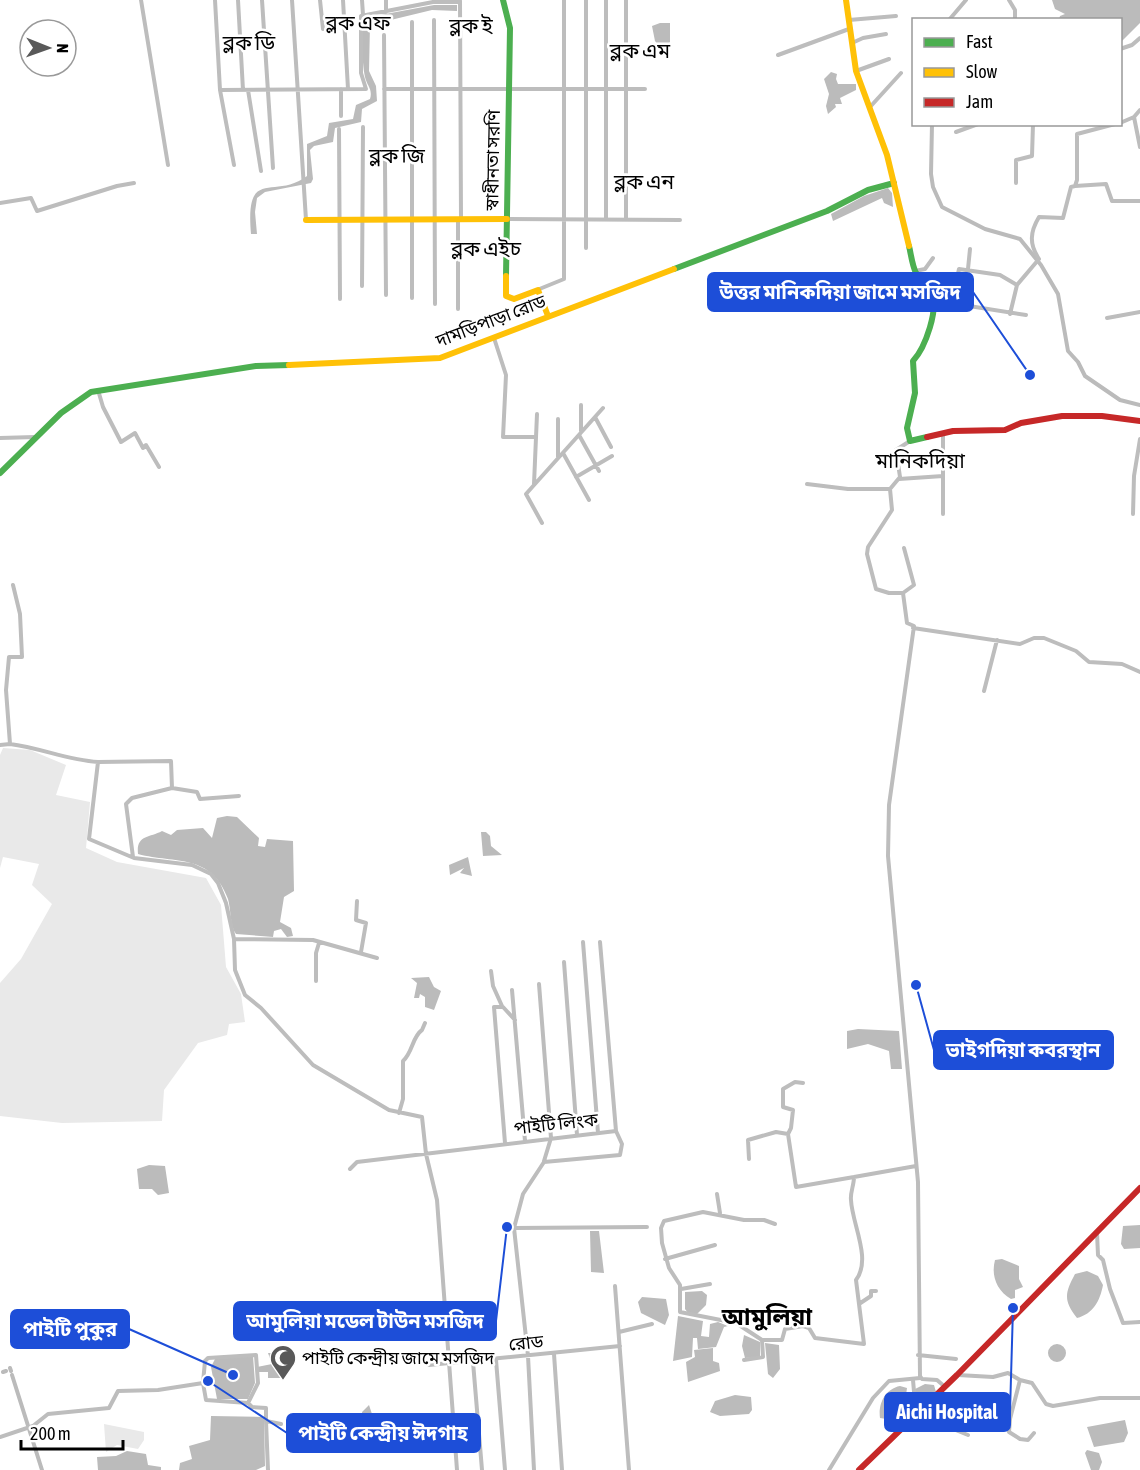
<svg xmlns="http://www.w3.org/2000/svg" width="1140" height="1470" viewBox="0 0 1140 1470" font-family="'Asap Condensed','Noto Sans Bengali',sans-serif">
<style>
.green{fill:#e9e9e9}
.water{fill:#bbb}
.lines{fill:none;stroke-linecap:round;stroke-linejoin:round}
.canal{stroke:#bbb;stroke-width:4}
.street{stroke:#bdbdbd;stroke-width:4}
.fast{stroke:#4caf50;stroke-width:6}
.slow{stroke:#ffc107;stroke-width:6}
.jam{stroke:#c62828;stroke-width:6}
.labels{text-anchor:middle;stroke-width:5;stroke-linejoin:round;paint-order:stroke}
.street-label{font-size:18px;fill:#000;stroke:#fff}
.poi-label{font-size:18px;fill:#000;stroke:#fff;text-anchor:start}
.quarter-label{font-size:21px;fill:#000;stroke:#fff}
.district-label{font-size:24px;font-weight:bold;fill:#000;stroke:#fff}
.leader{fill:none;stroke:#1d4ed8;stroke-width:2}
.callout-dot{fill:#1d4ed8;stroke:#fff;stroke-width:2}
.callout{fill:#1d4ed8;stroke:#1d4ed8;stroke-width:2}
.callout-label{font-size:20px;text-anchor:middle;font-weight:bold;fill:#fff}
</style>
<rect width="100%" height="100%" fill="#fff"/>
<path class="green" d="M3,748l27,2 36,15 -10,30 34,7 -4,46 31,14 89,16 15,27 5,62 15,27 4,28 -16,2 -2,11 -29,8 -34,47 -2,31 -100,2 -62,-7v-133l21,-24 31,-55 -20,-19 7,-21 -36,-7 -3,11v-113z
M104,1424l40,8v8l-6,9 -21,-4 -11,7z"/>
<path class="water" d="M1052,0h88v23l-19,19 -1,-22 -61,-1 1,-3 5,-2 -10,-5z
M434,5h23v6l-25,-1 -62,15 -1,46 7,15 1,15 -15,8 -1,13 -26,6 -2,14 -19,4 -4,4 3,29 -2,4 -46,9 -8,6 -2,14 2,22h-6c-6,-69 23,-33 56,-58v-32l20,-8 2,-13 24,-4 3,-14 14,-6c3,-10 -3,-13 -5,-22 -3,-13 -4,-48 -1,-59z
M660,23h10v19l-3,4h-8l-4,-5 -3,-15z
M831,72l6,2 -1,5 2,5h18v6l-16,8 2,6h-7l1,3 -8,7 -2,-8 3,-12 -5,-15z
M888,188l4,5 1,14 -9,-4 -2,-5 -49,23 -2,-7 33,-18z
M227,816l10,1 22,21 -1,8 7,1 2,-8 26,2 1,50 -10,6 -4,25 11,6 2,8 -6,1 -6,-8 -7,2 -1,6 -37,-3c-6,-8 -5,-24 -8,-35 -17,-46 -52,-35 -90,-45 -2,-19 11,-16 24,-23l9,4 6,-5 26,-2 9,10 5,-20z
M481,832h5l4,4 1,10 11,9 -19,1z
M468,857l4,19 -12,-3 4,-5 -14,7 -1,-10z
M429,977l5,10 7,4 -7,19 -9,-3v-10l-5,-3 -1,4h-5l3,-15 -6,-5z
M858,1029l41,2 3,38h-11l-2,-18 -21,-7 -21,5v-18z
M149,1165l16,1 4,27 -11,2 -6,-6h-13l-2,-20z
M1140,1225v23l-16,1 -3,-5 2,-18z
M590,1231h9l5,42 -13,-1z
M1002,1259l17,7v13l4,8 -8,3v8l-4,1c-15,-9 -20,-24 -16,-39z
M1087,1271l11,5 5,9c-3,16 -10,29 -26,33 -14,-18 -12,-25 -2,-44z
M685,1292l17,-1 5,4 -1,10 -9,9 -9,-1 -3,-4z
M642,1297l24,2 3,16 -4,10 -24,-12 -3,-11z
M678,1316l25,5 -2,15 8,1 1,-13 8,-2 10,4 -4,1 -8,20 -18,2 -1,-11h-4l-1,19 -19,4z
M744,1335l16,7v15l-15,1 -3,-12z
M765,1343l14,2 1,24 -7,9 -5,-4z
M1048 1353a9 9 0 1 1 18 0a9 9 0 1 1-18 0Z
M713,1348v13l6,2 1,8 -32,11 -2,-20 9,-5 -1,-7z
M268,1353h9l6,19 -3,6h-12v-6h-11v-5l15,-3z
M253,1356l2,27 -7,16h-31l-6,-32 4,-8z
M925,1384l9,1 2,7 -16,11 -5,-14z
M900,1386l7,2 -4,29 -4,4 -19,-3c-2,-14 5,-29 20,-32z
M735,1395l16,2 1,13 -3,4 -29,2 -10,-4 5,-11z
M369,1405l3,9 16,3v6l-25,-4 -1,-7z
M211,1416l53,1 1,49 -9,4h-77l1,-7 12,-4 -3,-13 21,-6z
M1125,1420l3,13 -4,9 -30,5 -7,-20z
M1087,1450l12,3 3,9 -3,8h-8l-6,-17z
M127,1451l19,3 2,11 13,2v3h-63l-1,-13 19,-1z"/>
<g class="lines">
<path class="canal" d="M949,20l17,-20
M932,124l-1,50 2,13 9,20 43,22 35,10 21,26 17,29 10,57 10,11 7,14 35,24 20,5
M10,1368l1,3
M3,1372l3,-1
M12,1375l30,95"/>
<path class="street" d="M141,0l27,165
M215,0l5,90 14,75
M238,0l5,90
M262,0l11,168
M292,0l14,220
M320,0l3,29
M343,0l5,89
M362,0l1,15
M386,0v12
M626,0v219
M1009,0l6,10v10
M460,1l1,218
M434,20l1,284
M849,20l47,-4
M384,35l2,260
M852,43l11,-5 23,-4
M1120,49l12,-4 8,-7
M778,55l71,-26
M856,71l33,-12
M341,89v27
M384,89h261
M220,90l146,-1 -5,-16v-57l72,-14h27
M248,90l13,81
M870,107l31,-34
M1134,117l6,30
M1120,123l14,-6 6,-7
M339,129l1,170
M956,132l22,-8
M1016,183v-23l16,-4 1,-32
M1075,186l31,-2 6,17h28
M0,203l31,-5 6,13 80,-25 17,-3
M458,219v90
M507,219l173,1
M606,219v-219
M586,248v-248
M968,269l2,-20
M915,271l10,-2 8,-11
M362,286l1,-159
M537,290l27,-11v-279
M953,296l6,-27 41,6 17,10
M412,298v-276
M969,306l57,9
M1010,314l7,-29 22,-26c-10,-15 -9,-27 0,-42l24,1 8,-31 4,-1 2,-6v-46l38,-10
M1107,318l33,-6
M494,338l12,37 -3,62h33
M98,390l5,17 18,35 14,-9 8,15 3,-3 13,22
M595,417l16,30
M581,431v-26
M579,435l20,36
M0,438l35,-1
M563,453l26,47
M558,457v-38
M576,477l36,-21
M899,479l44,-3
M534,484l3,-70
M807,484l41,5h42l10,-12 -4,-27 14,-9
M890,489l2,21 -24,37 -1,7 9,35 13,4h14
M943,514v-81
M1133,514l1,-38 6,-37
M542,523l-16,-29 77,-86
M904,548l10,37 -11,8 4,30 7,3 -25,179 -1,51 30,326 2,194 2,3 15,1 7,6
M913,628l107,16 14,-6h10l32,13 13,11 33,2 18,8
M984,691l13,-51
M10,744c31,4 57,16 88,18
M0,745l10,-1 -4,-54 3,-33h13l-2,-43 -7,-29
M239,796l-39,3 -3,-7 -25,-4 -1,-27 -73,1 -9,77 45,19 58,7 19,9 7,9 8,20 8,36 1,31 10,25 16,13 52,57 76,45 33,7 4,37 11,46 20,270
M133,857l-7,-53 6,-6 40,-10
M357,901l-1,19 10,3 -5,29
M234,939l79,1 64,18
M583,942l15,191
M564,962l13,173
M491,971l2,15 9,20
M316,981v-28l3,-10
M539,984l12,154 -7,23
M512,990l13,151
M803,1083l-8,-1 -12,7v18l10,3 -2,18 -3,6 8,53 58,-10
M399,1113l4,-14v-38c10,-9 9,-24 19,-31l3,-7
M505,1143l-11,-136h9l12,13
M749,1159l-1,-19 28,-8 12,2
M350,1169l7,-7 259,-31 -16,-189
M717,1194l3,19
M775,1224l-11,-4h-20l-41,-8 -39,9 -3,7 1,15 7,25 11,17v27l56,11 26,17h20l3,-11 18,-3 6,2 6,10 49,6 -8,-64c16,-21 -4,-56 -5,-80 -1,-7 3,-15 3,-23l62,-11
M514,1228l133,-1
M1097,1233l1,22 5,5 7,29 13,34 17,-1
M665,1259l50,-14
M615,1286l14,184
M681,1289l29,-5
M859,1304l12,-8v-5h5
M619,1332l33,-8
M554,1354l8,116
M918,1355l38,4
M496,1360l9,110
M744,1360l19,-3 -1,-17
M473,1362l9,108
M429,1365l191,-19
M958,1375l35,2 15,-4 12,7 -10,39 -1,13 11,7 8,1 6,-7
M913,1380l2,23
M1020,1380l12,3 14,21 7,2 47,-8h40
M248,1403l10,-20 -2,-28 -48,3 -3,3 -2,22 3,17 42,3 4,4 14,1v13l15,3
M916,1414l52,21
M266,1421l2,49
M0,1437l33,-11 15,-12 61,-6 9,-17 40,-1 45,-7
M534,1470l-6,-114 -14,-128 9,-34 21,-32 76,-7 2,-11 -6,-13
M829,1470l44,-72 16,-17 31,-3"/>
<path class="fast" d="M503,0l7,28 -4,248
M909,246c2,8 3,19 7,27 4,6 11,12 15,18 9,17 -6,57 -18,70l2,32 -8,35 3,13 17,-4
M674,269l153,-58 41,-21 26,-7
M0,473l61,-60 30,-21 165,-26 33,-1"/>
<path class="slow" d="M846,0l10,71 31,84 22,91
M306,220l201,-1
M506,276v20l8,3 24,-9 10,26
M289,365l151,-7 234,-89"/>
<path class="jam" d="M927,437l26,-6 52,-1 16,-7 41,-7h40l38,5
M859,1470l98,-95 183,-187"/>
</g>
<defs>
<g id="mosque-pin" transform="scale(1.35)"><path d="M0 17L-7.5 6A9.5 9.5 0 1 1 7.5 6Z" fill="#595959" stroke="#fff"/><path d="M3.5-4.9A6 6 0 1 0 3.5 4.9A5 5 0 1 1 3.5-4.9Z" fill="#fff"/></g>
</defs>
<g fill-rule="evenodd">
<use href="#mosque-pin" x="283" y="1358"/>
</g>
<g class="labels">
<g class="street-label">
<text transform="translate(493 160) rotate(-89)" y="6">স্বাধীনতা সরণি</text>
<text transform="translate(491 321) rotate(-21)" y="6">দামড়িপাড়া রোড</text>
<text transform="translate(556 1124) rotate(-6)" y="6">পাইটি লিংক</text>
<text transform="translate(526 1343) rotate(-6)" y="6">রোড</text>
</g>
<g class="poi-label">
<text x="302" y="1364">পাইটি কেন্দ্রীয় জামে মসজিদ</text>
</g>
<g class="quarter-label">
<text x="358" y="30">ব্লক এফ</text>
<text x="471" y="33">ব্লক ই</text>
<text x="249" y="50">ব্লক ডি</text>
<text x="640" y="58">ব্লক এম</text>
<text x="397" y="163">ব্লক জি</text>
<text x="644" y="189">ব্লক এন</text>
<text x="486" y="256">ব্লক এইচ</text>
<text x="920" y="468">মানিকদিয়া</text>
</g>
<g class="district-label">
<text x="767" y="1325">আমুলিয়া</text>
</g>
</g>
<path class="leader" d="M1030 375L973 292M916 985L934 1050M507 1227L496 1321M233 1375L129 1329M1013 1308L1010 1412M208 1381L287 1433"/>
<g class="callout-dot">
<circle cx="1030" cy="375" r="6"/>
<circle cx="916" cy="985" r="6"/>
<circle cx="507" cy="1227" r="6"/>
<circle cx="233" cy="1375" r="6"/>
<circle cx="1013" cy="1308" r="6"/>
<circle cx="208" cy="1381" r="6"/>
</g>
<g class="callout">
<rect x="708" y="273" width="265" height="38" rx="6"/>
<rect x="934" y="1031" width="179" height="38" rx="6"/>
<rect x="234" y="1302" width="262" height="38" rx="6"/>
<rect x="11" y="1310" width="118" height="38" rx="6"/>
<rect x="885" y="1393" width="125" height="38" rx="6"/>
<rect x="287" y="1414" width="193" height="38" rx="6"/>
</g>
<g class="callout-label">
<text x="840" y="299">উত্তর মানিকদিয়া জামে মসজিদ</text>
<text x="1023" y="1057">ভাইগদিয়া কবরস্থান</text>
<text x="365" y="1328">আমুলিয়া মডেল টাউন মসজিদ</text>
<text x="70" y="1336">পাইটি পুকুর</text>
<text x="947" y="1419">Aichi Hospital</text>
<text x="383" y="1440">পাইটি কেন্দ্রীয় ঈদগাহ</text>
</g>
<rect x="912" y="18" width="210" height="108" fill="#ffffff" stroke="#999999" stroke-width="1.5"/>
<rect x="924" y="38" width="30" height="9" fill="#4caf50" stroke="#999999" stroke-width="1.5"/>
<text x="966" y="48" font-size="18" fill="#000000">Fast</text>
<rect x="924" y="68" width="30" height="9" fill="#ffc107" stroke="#999999" stroke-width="1.5"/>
<text x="966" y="78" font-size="18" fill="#000000">Slow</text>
<rect x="924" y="98" width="30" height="9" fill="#c62828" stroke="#999999" stroke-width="1.5"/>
<text x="966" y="108" font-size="18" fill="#000000">Jam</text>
<g transform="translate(48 48) rotate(91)"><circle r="28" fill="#ffffff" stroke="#999999" stroke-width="1.5"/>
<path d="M0-4.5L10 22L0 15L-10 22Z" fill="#595959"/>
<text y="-9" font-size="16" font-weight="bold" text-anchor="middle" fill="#000000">N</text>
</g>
<path d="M21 1440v9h102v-9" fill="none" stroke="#000000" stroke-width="3"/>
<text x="30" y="1440" font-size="18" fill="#000000" stroke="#ffffff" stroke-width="4.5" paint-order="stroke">200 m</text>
</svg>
